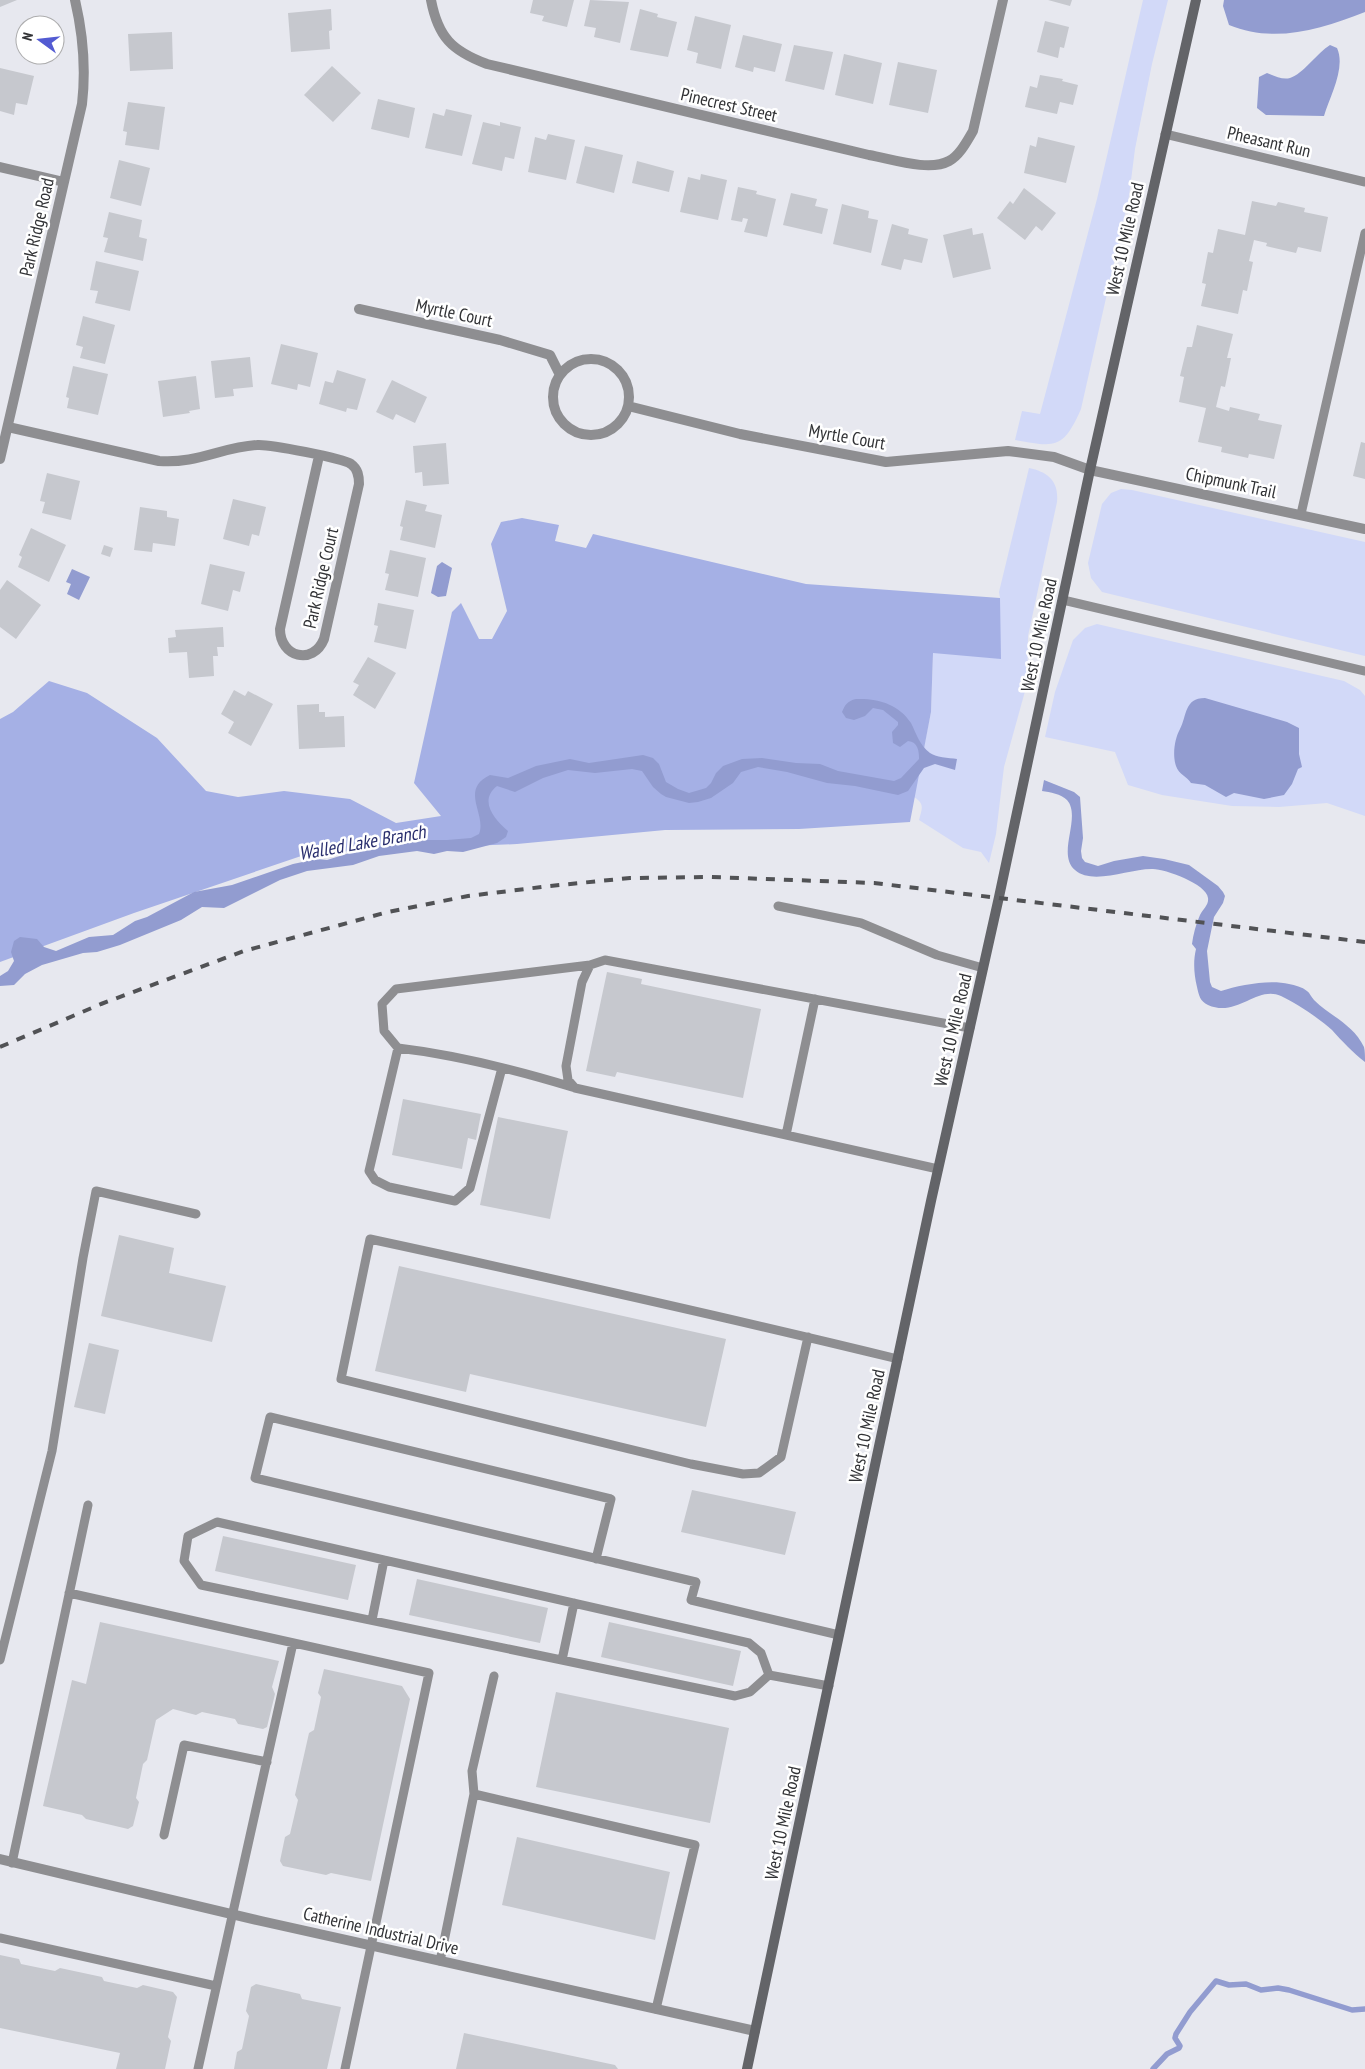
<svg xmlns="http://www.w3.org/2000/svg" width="1365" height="2069" viewBox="0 0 1365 2069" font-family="'PT Sans Narrow',sans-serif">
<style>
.green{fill:#d2d9f8}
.forest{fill:#a5b0e5}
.water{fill:#929cd0}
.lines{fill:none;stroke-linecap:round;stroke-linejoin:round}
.stream{stroke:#929cd0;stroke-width:5.5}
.building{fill:#c6c8ce}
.service{stroke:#8e8e91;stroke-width:9}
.minor{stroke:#8e8e91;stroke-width:10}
.secondary{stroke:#636468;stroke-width:10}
.rail{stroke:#515255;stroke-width:4;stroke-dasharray:9 9;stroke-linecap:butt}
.labels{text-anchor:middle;stroke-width:5;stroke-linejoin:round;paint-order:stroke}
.street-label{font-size:18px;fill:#313235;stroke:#fff}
.water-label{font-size:19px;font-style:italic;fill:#292e6d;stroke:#fff}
</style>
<rect width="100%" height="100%" fill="#e7e8ef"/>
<path class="green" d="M1143,0h25l-16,64 -17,85 -6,47 -48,213c-18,41 -26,38 -66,31l7,-29 18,3 57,-215z
M1029,468c19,4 30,13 28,34l-29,134 -1,48 -23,83 -8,67 -7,29 -8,-11 -18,-4 -44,-28c3,-12 6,-16 -5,-23l17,-85 2,-59 67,-55 -1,-6z
M1121,489l11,1 233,52v114l-263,-64 -11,-14 -3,-15 14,-59 9,-11z
M1097,624l247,57 16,9 5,6v120l-38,-13 -48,4 -47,-1 -70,-11 -34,-10 -13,-33 -70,-15 10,-45 18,-52 12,-12z"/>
<path class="forest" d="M522,518l37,7 -4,16 31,7 7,-14 213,50 194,14 1,61 -68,-6 -2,59 -21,110 -111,7 -134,1 -148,14 -207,9 -176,60 -134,49v-243l13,-7 36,-31 38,12 70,45 49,53 32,6 46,-6 66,8 46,24 45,-7 -27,-33 38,-171 9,-9 18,36h13l15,-28 -16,-67 10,-22z"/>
<path class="water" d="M1224,0h141v12c-44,17 -90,32 -136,13l-6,-19z
M1330,45l7,3c9,20 -7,48 -13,68l-58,-1 -9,-7 2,-31 8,-4c7,3 16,7 23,5 13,-4 27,-25 40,-33z
M442,562l10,6 -6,28 -8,1 -7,-4 6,-27z
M72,569l18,8 -11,23 -12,-6 4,-10 -5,-2z
M1205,698l82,24 12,6v26l3,13 -4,2 -6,15 -8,11 -20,4 -30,-6 -8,4 -21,-12 -14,-2c-4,-7 -12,-8 -15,-17 -4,-12 -1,-28 4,-37 7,-13 4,-31 25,-31z
M856,699c21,-1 43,5 55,24 5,10 9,23 19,30 5,4 19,5 27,6l-2,11 -20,-6 -11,4 -16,23 -10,4 -43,-9 -28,-3 -40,-11 -29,-5 -17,5 -8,11 -22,15 -13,4 -9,1 -23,-6 -5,-3 -8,-7 -11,-16 -10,-2 -37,4 -27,-3 -25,8 -28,14 -18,-6c-19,15 -2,34 11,45l-2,6 -9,6 -34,9 -16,-1 -13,3 -17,-3 -38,5 -26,9 -46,6 -27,9 -56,28 -22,-1 -21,13 -61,25 -23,7 -14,1 -41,12 -17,9 -11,11 -14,1v-10l8,-5 6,-10 -3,-9 3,-11 6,-4 17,2 7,8 12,4 33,-14 24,-2 22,-14 12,-4 47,-25 38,-7 61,-21 24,-5 10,1 29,-9 34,-6 16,-5h41l24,-2 8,-4c8,-20 -20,-44 11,-59l18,3 28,-12 34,-7 19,4 54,-8 10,3 6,6 7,18 12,7 11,4 17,-5 5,-5 5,-10 7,-7 19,-7 20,-1 34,5 24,1 18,7 56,10 7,-3 18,-19c0,-8 -1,-17 -11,-18l-8,6 -7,-4 -1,-11 6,-7v-3l-15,-12 -10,-2 -8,8 -11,4 -8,-2 -4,-6c3,-7 5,-11 14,-13z
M1044,780l30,12 6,5 3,41 -2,13 1,7 3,4 13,4 16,-5 29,-5 21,3 25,6 29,21 5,6 2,4 -2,7 -9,14 -7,34 3,31 2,5 9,4c18,-6 49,-12 68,-7 6,1 13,3 18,7 3,2 4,6 7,9 16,16 39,24 50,47 1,4 1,10 1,15 -12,-9 -23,-21 -33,-32 -12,-11 -36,-27 -51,-34 -24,-11 -44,22 -73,9 -8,-4 -9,-9 -11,-18 -3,-13 -4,-25 -1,-38l-4,-5c1,-9 4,-20 8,-29 3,-6 9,-10 8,-17 -1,-14 -43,-29 -55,-29 -22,-1 -60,17 -78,1 -19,-16 7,-53 -8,-70 -6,-6 -17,-8 -25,-9z"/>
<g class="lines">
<path class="stream" d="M1153,2069l14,-15 12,-6 1,-2 -5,-8 1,-4 14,-22 26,-31 13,4 17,-1 15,6 17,-2 11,2 63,20 13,-1"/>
</g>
<path class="building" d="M0,0h17l-17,7z
M533,0h41l-7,27 -25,-6 2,-5 -14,-3z
M590,0l39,2 -9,41 -26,-6 2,-9 -12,-2z
M1048,0h24l-2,6z
M331,9l1,21 -3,1 1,18 -39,3 -3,-39z
M640,9l18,5 -1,3 20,5 -9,35 -38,-7z
M695,16l36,9 -10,44 -25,-6 2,-10 -11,-3z
M1045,21l24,6 -5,21 -4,-1 -2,11 -21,-6z
M172,32l1,37 -43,2 -2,-37z
M743,35l39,9 -7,28 -21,-5 -1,5 -18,-5z
M794,45l39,7 -9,38 -39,-9z
M844,54l38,9 -9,41 -38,-9z
M898,62l39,8 -9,43 -39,-8z
M332,66l29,27 -28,29 -29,-27z
M0,68l34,8 -7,29 -11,-2 -2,12 -14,-4z
M1040,75l23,4 -1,2 16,4 -5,20 -13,-3 -3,12 -32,-7 5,-21 7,2z
M378,99l37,9 -6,30 -38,-9z
M128,102l37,5 -6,43 -34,-5 2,-13 -4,-1z
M446,109l26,6 -10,41 -37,-8 8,-35 11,3z
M483,122l17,4v-4l21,5 -7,32 -9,-2 -3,14 -30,-7z
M548,134l27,6 -9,40 -38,-8 7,-35 11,3z
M1038,137l37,9 -9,37 -42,-10 6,-28 6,2z
M585,146l38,9 -9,38 -38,-10z
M119,160l31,8 -9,38 -31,-8z
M637,161l37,10 -5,21 -37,-9z
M701,174l26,6 -9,40 -38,-8 8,-35 12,3z
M738,187l19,4 -1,3 20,5 -9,38 -23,-5 4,-13 -5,-1 -1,4 -11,-2z
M1024,188l32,25 -14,18 -6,-5 -11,14 -28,-22 13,-17 3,3z
M791,193l26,6 -2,7 13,3 -6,25 -39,-9z
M1252,201l24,5 2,-4 27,6 -1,4 24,5 -7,35 -23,-5 -2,6 -30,-7 1,-3 -13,-3 -5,21 4,1 -6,29 -4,-1 -5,24 -37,-8 5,-22 -4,-1 6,-31 5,1 5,-24 27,6z
M842,204l27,7 -1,7 10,2 -7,33 -38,-9z
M109,212l33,8 -3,17 8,2 -4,22 -39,-9 4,-14 -5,-1z
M892,224l17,5 -1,5 20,5 -6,24 -18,-4 -3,11 -20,-5z
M972,228l1,7 10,-2 8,36 -38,9 -10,-43z
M96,261l43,10 -9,40 -35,-8 3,-12 -8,-1z
M83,316l32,9 -10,39 -25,-6 3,-11 -7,-2z
M1197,325l36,9 -6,24h4l-6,29 -4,-1 -5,21 13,4 1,-4 30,7 -2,6 24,5 -8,34 -25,-5 -1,4 -27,-6 1,-5 -24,-5 8,-34 -27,-6 5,-25 -4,-1 7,-29h5z
M281,344l37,9 -8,34 -12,-3 -1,6 -26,-6z
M250,357l3,30 -20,2 1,7 -19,2 -4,-37z
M73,366l35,8 -10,41 -31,-7 2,-10 -3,-1z
M337,370l29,9 -9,31 -10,-2 -1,4 -27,-8 6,-23 8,2z
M196,376l4,33 -11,2 1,2 -27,4 -5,-36z
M392,380l35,17 -12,26 -19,-9 -3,6 -17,-8z
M1361,442l4,1v36l-12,-3z
M446,443l3,41 -26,2 -1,-14 -7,1 -2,-27z
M47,473l33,8 -9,39 -29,-7 3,-11 -5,-1z
M233,499l33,8 -7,29 -7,-2 -3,12 -26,-7z
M406,500l21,5 -2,6 17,4 -7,33 -35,-8 3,-13 -3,-1z
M140,507l27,4v6l12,2 -4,27 -22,-3 -1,9 -18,-2z
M31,528l35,17 -17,37 -31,-15 4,-10 -3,-2z
M104,545l9,3 -3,9 -9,-3z
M390,550l36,8 -8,39 -33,-7 4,-16 -4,-1z
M210,564l35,8 -5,20 -7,-2 -5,21 -27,-7z
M7,580l34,25 -25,34 -16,-12v-37z
M378,603l36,7 -8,39 -32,-7 4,-16 -4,-1z
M223,627l1,20h-7l1,9h-5l1,20 -25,2 -2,-26 -18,1 -1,-15 8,-1 -1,-7z
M368,657l28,16 -21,36 -22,-14 6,-10 -6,-3z
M234,690l11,6 3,-5 25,13 -22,42 -23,-13 6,-11 -13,-8z
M319,704v8h6v5l19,-1 1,31 -46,2 -2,-44z
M607,972l35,7 -1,5 120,25 -18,89 -126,-26 -2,5 -29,-6z
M403,1099l78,15 -5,26 -8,-2 -6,31 -70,-14z
M498,1117l70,14 -18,88 -70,-14z
M119,1235l55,13 -5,25 57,13 -14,56 -111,-26z
M399,1266l327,73 -20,88 -236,-53 -4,18 -91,-21z
M89,1343l30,7 -14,64 -31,-7z
M692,1490l104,22 -11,43 -104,-23z
M223,1536l133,29 -8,35 -133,-29z
M417,1579l131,29 -8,35 -131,-28z
M100,1622l179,39 -7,26 3,7 -8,33 -4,2 -25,-5 -3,-5 -33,-7 -6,3 -23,-6 -17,11 -9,40 -4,4 -7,34 3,4 -6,24 -5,3 -42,-10 -4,-4 -39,-9 29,-126 14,4z
M609,1622l132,29 -8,35 -132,-29z
M324,1669l78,17 8,13 -39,182 -40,-8 -5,2 -43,-9 -3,-5 5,-24 5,-3 8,-34 -3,-5 14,-62 5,-3 7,-33 -3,-4z
M556,1692l173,36 -19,95 -174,-36z
M517,1837l153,35 -15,68 -153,-35z
M0,1955l19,4 2,5 34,7 5,-3 42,9 2,4 33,7 6,-3 30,7 4,5 -9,40 3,4 -6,28h-49l4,-16 -120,-25z
M256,1984l44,10 2,5 39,8 -14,62h-93l3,-17 5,-3 7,-33 -3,-5 5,-24z
M464,2033l151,32 3,4h-162z"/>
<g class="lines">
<path class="service" d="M1165,134l200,48
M1301,514l64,-281
M1063,600l302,71
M778,906l83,17 76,32 46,13
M398,1048l-29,123 6,9 14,7 66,14 15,-13 32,-120
M572,1087c-56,-17 -115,-32 -174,-39l-14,-17 -2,-27 14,-15 194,-24
M786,1135l29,-136
M938,1169l-363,-81 -7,-8 -2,-14 16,-84 8,-17 15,-5 365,68
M808,1337l-27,120 -22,16 -16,1 -52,-10 -350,-85 29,-140c176,38 352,77 528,120
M596,1559l15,-60 -341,-82 -15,61 441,104 -5,18 148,35
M69,1593l360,80 -84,396
M372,1620l12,-60
M0,1660l52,-209 31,-193 13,-67 100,23
M562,1660l12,-57
M769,1675l-19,17 -15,4 -534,-111 -17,-24 4,-25 29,-14 532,121 12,10 8,22 60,11
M474,1794l-2,-23 22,-95
M164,1835l20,-90 83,17
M12,1863l76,-358
M0,1938l216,48
M440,1961l34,-167 221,51 -39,164
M198,2069l95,-426"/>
<path class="minor" d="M431,0c7,37 21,51 56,64l382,91c23,4 60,17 80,6 11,-6 18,-20 24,-30l30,-131
M0,167l64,15
M359,309l141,31 50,15 9,18
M553 397a38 38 0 1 1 76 0a38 38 0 1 1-76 0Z
M628,406l112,28 146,28 122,-11 46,6 36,13 275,59
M8,427l151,34c38,3 63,-14 98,-16 12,-1 85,13 94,19 7,5 8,12 8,20l-35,155c-11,27 -44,18 -44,-10l39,-173
M0,459l82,-355c4,-35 1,-70 -7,-104
M0,1859l261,62 494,110"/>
<path class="secondary" d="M747,2069l184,-868 68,-304 91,-427 106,-470"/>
<path class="rail" d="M0,1047l101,-43 143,-53 144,-39 80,-16 82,-10 80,-8 81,-1 163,6 491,59"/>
</g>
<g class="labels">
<g class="street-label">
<text transform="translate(729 105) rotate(13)" y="6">Pinecrest Street</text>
<text transform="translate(1269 142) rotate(13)" y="6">Pheasant Run</text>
<text transform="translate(37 227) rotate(-77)" y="6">Park Ridge Road</text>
<text transform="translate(1125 239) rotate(-77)" y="6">West 10 Mile Road</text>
<text transform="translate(454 313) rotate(12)" y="6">Myrtle Court</text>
<text transform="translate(847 437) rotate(10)" y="6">Myrtle Court</text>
<text transform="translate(1231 483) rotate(12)" y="6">Chipmunk Trail</text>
<text transform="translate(321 578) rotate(-77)" y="6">Park Ridge Court</text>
<text transform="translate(1039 635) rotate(-78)" y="6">West 10 Mile Road</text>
<text transform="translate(953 1030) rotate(-77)" y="6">West 10 Mile Road</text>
<text transform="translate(867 1426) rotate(-78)" y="6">West 10 Mile Road</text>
<text transform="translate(783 1823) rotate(-78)" y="6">West 10 Mile Road</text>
<text transform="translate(381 1931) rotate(13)" y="6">Catherine Industrial Drive</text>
</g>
<g class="water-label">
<text transform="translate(362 842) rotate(-10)" y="7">Walled Lake Branch</text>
</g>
</g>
<g transform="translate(40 40) rotate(285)"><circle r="24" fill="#ffffff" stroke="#adadae"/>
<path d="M0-4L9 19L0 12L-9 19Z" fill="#535bd2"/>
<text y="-8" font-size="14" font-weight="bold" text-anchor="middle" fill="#313235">N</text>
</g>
</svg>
